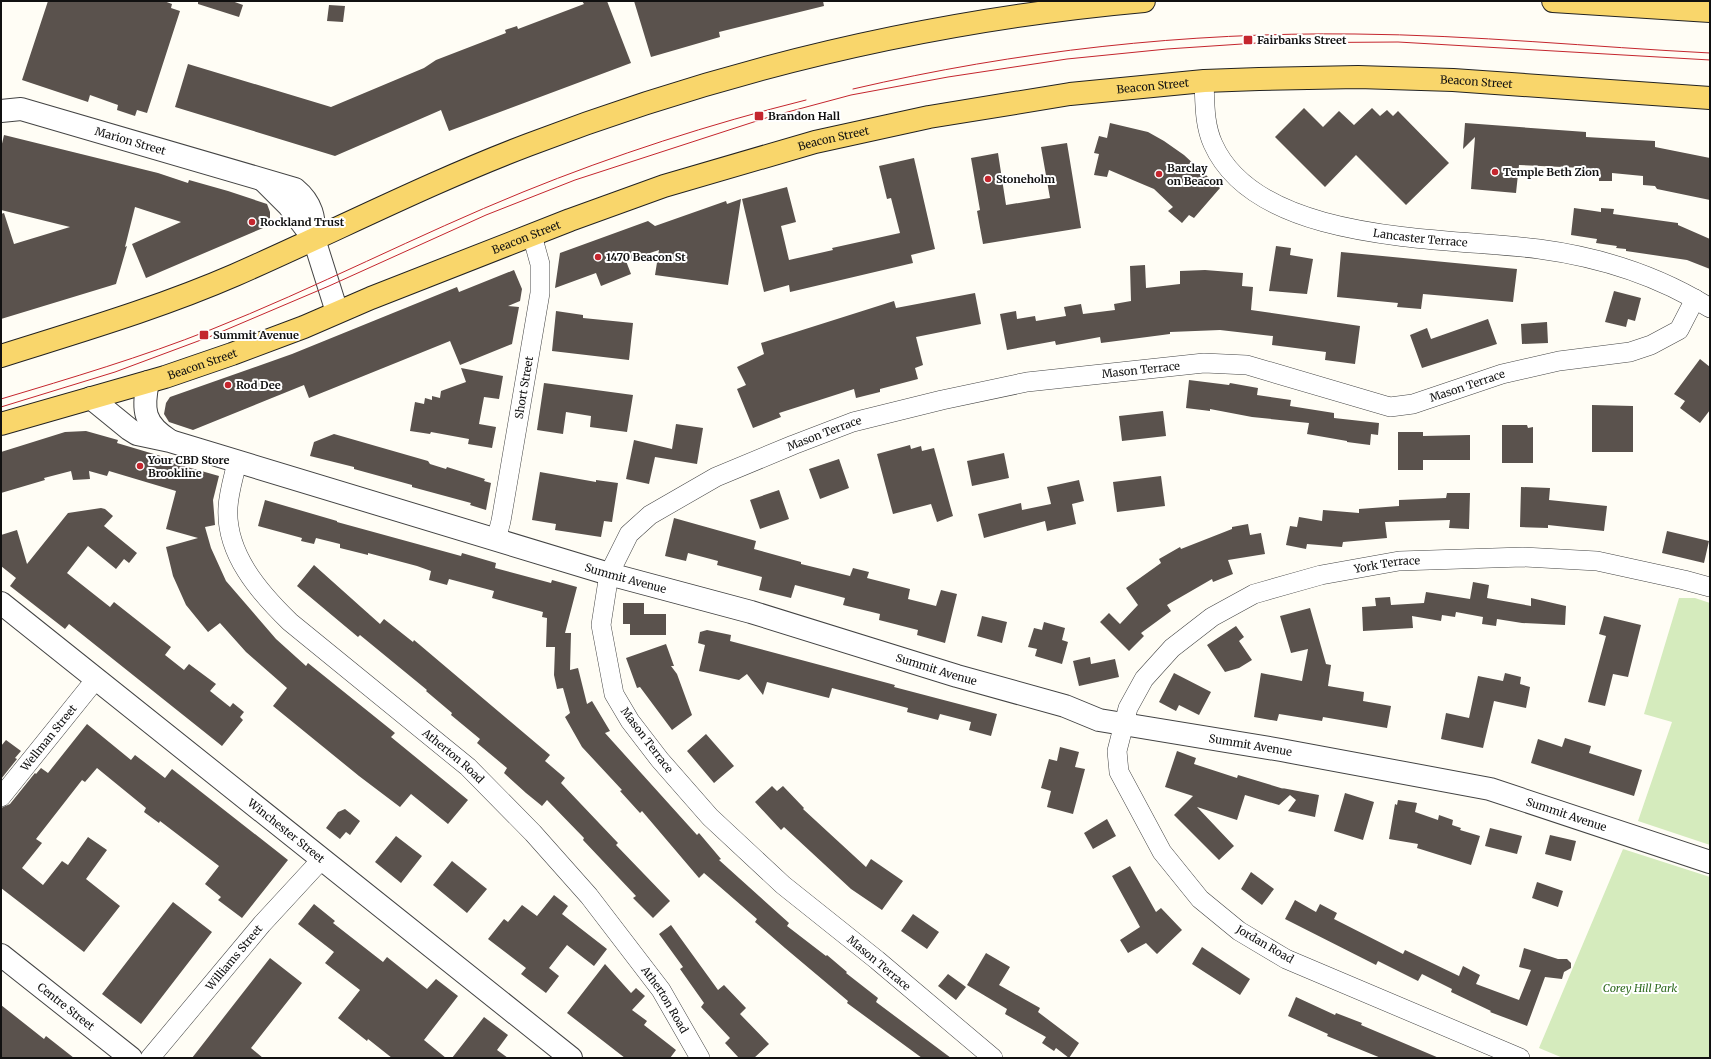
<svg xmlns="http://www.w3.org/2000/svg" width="1711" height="1059" viewBox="0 0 1711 1059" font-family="Merriweather,serif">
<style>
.green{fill:#d5ebbd}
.building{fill:#5a524d}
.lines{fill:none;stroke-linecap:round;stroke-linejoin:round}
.minor-casing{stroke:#444;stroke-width:20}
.tertiary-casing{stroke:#444;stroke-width:24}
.primary-casing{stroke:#222;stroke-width:24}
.minor{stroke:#fff;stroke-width:19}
.tertiary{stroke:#fff;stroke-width:22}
.primary{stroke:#f9d66b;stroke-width:22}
.tram{stroke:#c4262e;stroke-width:1}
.poi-dot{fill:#c4262e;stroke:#fff;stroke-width:1.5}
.labels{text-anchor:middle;stroke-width:4;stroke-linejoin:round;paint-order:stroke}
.poi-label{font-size:11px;font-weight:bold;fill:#111;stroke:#fff;text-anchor:start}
.street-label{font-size:11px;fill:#111;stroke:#fff}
.park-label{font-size:11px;font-style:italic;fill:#2f6b1f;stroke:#fff}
</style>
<rect width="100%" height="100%" fill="#fffdf5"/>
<path class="green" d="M1679,598h16l15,5v242l-72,-24 34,-99 -28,-8z
M1623,849l87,28v181h-147l-24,-10z"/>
<path class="building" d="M48,1h116l8,3 -1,4 9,3 -33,102 -10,-3 -2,6 -18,-6 1,-5 -28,-10 -2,7 -66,-22z
M198,1h34l11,4 -4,12 -41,-13z
M582,1h25l24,62 -182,68 -8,-21 -106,46 -160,-49 13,-43 143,43 93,-39 12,-8 70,-27 -1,-3 12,-4 1,3 66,-25z
M634,1h189l1,5 -105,26 1,5 -69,20z
M329,5l16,1 -2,16 -16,-1z
M1304,108l19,19 16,-16 15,14 18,-17 8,8 7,-6 6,6 5,-5 51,52 -43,42 -50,-50 -31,32 -50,-50z
M1110,123l38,9 16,9 20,14 36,33 -26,30 -5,-3 -7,8 -14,-12 5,-4 -19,-18 -45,-19 -2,7 -13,-2 5,-21 -5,-1 5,-17 8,2z
M1465,123l121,9v5l69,4v6l55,11v42l-53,-11 -2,-3 -12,-1v-9l-31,-3v8h-13v-8l-15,-1v-4l-65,-3 -3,28 -45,-4 4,-52 -12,12z
M4,135l154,38 30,10 1,-3 39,11 39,13 3,8v8l-7,8 -117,50 -14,-34 49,-22 -46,-15 -10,40 2,-1 -11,38 -115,35v-105l3,-1 10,31 56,-17 -69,-17v-62z
M1067,143l14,85 -98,16 -6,-33 3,-1 -9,-52 27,-5 8,52 44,-7 -9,-51z
M914,158l21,91 -24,6 2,8 -123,29 -1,-7 -25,7 -22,-93 45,-12 9,35 -15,4 8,34 44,-10 -1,-2 68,-15 -9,-35 -4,1 -8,-33z
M741,199l-13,86 -73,-10 4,-25 -33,11 5,13 -30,12 -5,-13 -41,15 5,-35 88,-32 7,5 71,-25 1,3z
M1574,208l27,4v-4l13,1 -1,5 65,9v2l32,14v30l-23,-9 -61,-9v-2l-10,-1 1,-2 -21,-3 1,-4 -26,-4z
M1276,246l15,2 -1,7 23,4 -6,35 -38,-3z
M1341,252l176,17 -4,33 -90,-8 -2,15 -24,-2 1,-4 -61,-6z
M1145,265l1,23 34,-4v-13l25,-1 38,3 -1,13 11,1 -2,23 109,16 -5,38 -30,-4 1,-8 -54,-7 1,-9 -53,-6 -50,2v2l-69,9 -1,-6 -44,8 -1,-4 -48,9 -7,-36 16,-3 1,8 18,-3 1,5 30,-5 -2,-9 17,-3 2,10 32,-4 -1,-6 17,-3 -1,-35z
M514,270l8,19 -2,12 -12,5 11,1 -7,37 -52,21 -10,-24 -141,57 -5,-13 -111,45 -24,-8 -5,-8 2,-11 4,-6 122,-43 165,-67 2,5z
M1614,291l27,7 -6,23 -7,-2 -2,8 -21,-5z
M975,293l6,31 -65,13 7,28 -8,3 3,11 -38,10v3l-24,6 -2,-9 -75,24 2,4 -28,11 -16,-39 9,-4 -9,-18 27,-13 -3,-11 133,-42 2,7z
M556,311l27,4v3l50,5 -4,37 -77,-9z
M1488,319l9,25 -75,24 -12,-33 17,-7 4,11z
M1547,322l1,21 -26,1 -1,-20z
M1700,359l10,8v43l-10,13 -20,-15 5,-7 -11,-7z
M461,368l42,8 -4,23 -15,-2 -5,27 17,3 -4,21 -24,-4 1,-5 -38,-7 -1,2 -20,-3 5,-29 9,2 1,-6 7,2v-4l8,2 1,-7 25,-9z
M1189,380l40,5 1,-2 28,5 -1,7 34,5 -1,6 44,7v5l45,5 -1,12 -7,-1 -1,11 -23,-3v-1l-40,-7 2,-11 -57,-6 -42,-8v2l-24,-3z
M544,383l89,12 -6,37 -37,-5 1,-11 -25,-4 -3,22 -26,-4z
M1592,405l41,1v46h-41z
M1163,411l3,25 -44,5 -3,-25z
M676,424l27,4 -6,36 -42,-7 -6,27 -23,-5 8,-39 38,9z
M1502,425h25l1,3 5,-1v36h-31z
M86,431l32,9 -1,3 57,17 -1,3 46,13 -6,24 2,25 -10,2 6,21 15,33 50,58 30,27 2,-3 87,70 -4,4 77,63 -20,24 -37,-30 -11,13 -41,-31 -86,-70 14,-18 -41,-36 -26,-29 -12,9 -22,-27 -13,-29 -7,-29 32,-9 -32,-9 10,-38 -67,-20 -2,5 -18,-5 1,8 -17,1 -2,-9 -27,7 1,2 -44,13v-41l64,-20z
M1398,432h25v4l47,-1v25h-47v10h-25z
M334,434l94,27 2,3 16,5 1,-2 38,12 -1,2 7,2 -5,27 -16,-5 1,-2 -59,-16v-2l-58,-16v-2l-44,-11 4,-14z
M910,445l1,4 10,-3 1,5 12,-3 19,68 -16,6 -6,-18 -38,10 -16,-60z
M1004,453l5,25 -37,8 -5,-25z
M839,459l10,29 -29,11 -11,-30z
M540,472l56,10v-2l22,3 -6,39 -8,-1 -3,16 -46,-7 1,-6 -24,-4z
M1161,476l4,30 -48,6 -4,-30z
M1079,480l5,21 -12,3 4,20 -29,7 -2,-10 -61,17 -6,-24 43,-11 1,7 29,-6 -4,-17z
M1521,487l29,1 -1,12 58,6 -3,25 -56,-6v3l-28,-1z
M779,490l10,29 -29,10 -10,-29z
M1447,493h23l-1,36 -20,-1 1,-8 -65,2 2,16 -44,4 -1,5 -35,-3 -1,5 -20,-4 4,-19 7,1 2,-10 23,4 1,-11 36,3v-4l40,-3v-6l47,-2z
M265,500l72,21v1l124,34 1,-3 34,10 -1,5 56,15 1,-3 25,7 -12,46h6l-1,37 8,-2 9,36 5,-3 18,30 -5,2 92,102 2,-2 22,26 -2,1 70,63 -2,3 39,30 1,-1 20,17 -1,1 32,25 -2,4 75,56h-29l-75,-55 1,-2 -63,-53 -30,-26 2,-3 -53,-46 -5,5 -57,-67 -2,2 -20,-22 2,-1 -40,-43 -17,-30 5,-4 -7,-25 -6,1 -3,-14 1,-28h-9l1,-29 -5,-1 1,-5 -51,-14 2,-7 -45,-12 -2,6 -18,-5 2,-9 -14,-5 -49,-13v2l-28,-7v-4l-24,-6 -2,6 -13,-3 1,-3 -44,-12z
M101,508l4,1 8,7 -9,10 33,27 -8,10 -5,-4 -8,10 -28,-23 -21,27 43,34 4,-5 57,45 -6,8 19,15 5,-6 27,20 -6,7 20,16 3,-4 11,9 -4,5 3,3 -21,26 -153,-122 -4,5 -55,-43 6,-8 -15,-12v-31l16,-5 10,34 41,-51z
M674,518l82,23 -2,8 47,13v2l49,12 3,-8 16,4 -2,6 43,11 -2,10 28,7 5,-16 16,4 -12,49 -28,-8 1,-5 -39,-10 1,-6 -37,-9 2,-7 -50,-13 -4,13 -32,-8 3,-13 -45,-12 1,-4 -30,-8 -2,8 -21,-5z
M1248,524l2,11 11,-2 4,21 -37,6 5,14 -20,8 -1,-3 -45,26 4,6 -30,22 3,3 -15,15 -29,-29 9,-9 11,11 18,-19 -12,-17 35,-25 -2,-4 21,-12 1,2 51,-20v-2z
M1667,531l42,10 -5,22 -42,-10z
M314,565l66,59 4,-5 29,23 1,-2 136,115 -5,6 20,17 -4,5 57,60 -2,2 54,56 -17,17 -20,-20 3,-2 -53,-56 1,-2 -37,-38 -5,6 -16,-13 -22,-20 3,-5 -30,-25 3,-4 -29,-24 1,-2 -26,-22 1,-1 -67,-55 -2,2 -61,-51z
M1473,582l16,3 -2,13 44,8v-8l35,8 -1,19 -43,-2 -25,-4 -1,7 -14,-2 1,-7 -27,-5 -1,5 -13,-2 -1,6 -29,-5 1,12 -50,3 -1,-24 14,-1 -1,-8 15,-1 1,8 33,-2 2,-11 44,7z
M623,603h21v11h22v21h-36v-11h-7z
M1310,608l16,56 5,1 -3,21 36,6 -1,9 28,5 -4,22 -64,-11 -1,4 -43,-7 -2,7 -23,-4 7,-44 41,8 6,-32 -17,4 -11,-37z
M982,616l25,6 -5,21 -25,-7z
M1604,616l37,9 -13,52 -15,-3 -8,32 -17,-4 18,-66 -7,-2z
M1044,622l21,6 -3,12 6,2 -6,22 -27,-8 2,-7 -9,-2 6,-19 8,2z
M1236,626l8,11 -5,4 13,19 -13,8 -14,4 -18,-27z
M707,630l24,5 -1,6 165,44 -1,2 103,27 -6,22 -22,-6 2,-8 -31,-8 -2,6 -31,-8 1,-4 -76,-20 -3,10 -62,-16 -4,13 -16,-21 -8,6 -40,-9 6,-26 -7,-2 2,-11z
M666,644l8,22h-3l6,8 15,41 -20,15 -32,-43 -3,1 -11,-30z
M1090,657l1,7 24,-5 4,18 -40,9 -6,-25z
M1174,673l37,19 -12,23 -20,-10 -3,6 -17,-9z
M1505,673l16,4 -1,7 10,3 -4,21 -32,-7 -11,47 -42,-9 5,-26 23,5 9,-42 25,5z
M87,724l44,36 4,-5 30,23 7,-9 116,91 -46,58 -24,-18 3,-3 -16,-13 14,-18 -59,-45 -1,2 -15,-11 2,-4 -49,-40 -12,14 -3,-2 -46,59 6,4 -20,25 21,17 19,-24 6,4 20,-28 19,13 -21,29 34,27 -36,46 -83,-64v-80l9,-4 25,-31 1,1 5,-6 7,5z
M706,734l28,32 -20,17 -27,-32z
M1565,738l26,8 -2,7 53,17 -8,26 -103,-33 7,-24 24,8z
M6,740l15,11 -6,7 2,1 -16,20v-33z
M1060,747l19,5 -4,15 10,2 -12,45 -26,-7 4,-16 -10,-3 8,-29 8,2z
M1177,751l19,7 -2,6 43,14 1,-3 46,14 -2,-1 37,7 -4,22 -27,-6 8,-11 -6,-5 -11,10 -34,-10 -8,25 -40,-13 37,39 -15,14 -45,-45 19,-19 -28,-9z
M772,786l5,5 6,-5 21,22 -1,1 63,58 5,-8 32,22 -21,29 -31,-21 -67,-62 -3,3 -26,-28z
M1345,793l29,9 -11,38 -29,-9z
M1398,800l19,3 -2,9 23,8 1,-5 14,5 -1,5 9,3 -1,2 20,6 -9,29 -54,-17 1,-4 -29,-5 6,-35 2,1z
M345,809l15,12 -10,14 -4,-3 -6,7 -14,-11 12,-16z
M1107,819l9,17 -23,13 -9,-16z
M1490,828l32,8 -5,18 -32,-8z
M1550,835l26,6 -5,20 -26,-7z
M396,836l26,20 -21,27 -26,-21z
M452,861l35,28 -20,24 -34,-28z
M1130,866l26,46 5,-4 21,22 -25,24 -11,-11 -18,10 -8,-13 20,-13 -28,-51z
M1251,872l23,17 -12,16 -21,-16z
M1537,882l26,9 -5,16 -26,-9z
M554,895l14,11 -6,8 45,35 -13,17 -27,-21 -18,23 10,8 -13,17 -25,-19 5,-6 -38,-29 16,-20 4,3 14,-17 15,11z
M1295,900l21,12 4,-8 17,9 -3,6 69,35 2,-4 54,26 4,-10 17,9 -4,9 43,16 12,-30 -12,-3 5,-19 34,11h9l4,4v5l-7,4 -2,7 -17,-2 -18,49 -37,-14 1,-1 -40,-19 1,-3 -30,-15 -4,7 -40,-20 -2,4 -91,-46z
M173,902l39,30 -71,92 -39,-30z
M314,904l21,17 -2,2 50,39 4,-5 40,32 9,-10 22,17 -34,44 22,18h-54l-24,-19 -1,2 -29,-23 22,-28 -35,-27 9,-11 -36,-28z
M913,914l26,18 -12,17 -26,-18z
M671,925l47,65 6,-5 22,23 -6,6 29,30 -15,14h-15l-14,-15 5,-5 -29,-31 3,-4 -24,-34 3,-2 -24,-33z
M1202,947l48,32 -10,16 -48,-31z
M986,953l24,14 -11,18 41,23 -2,4 41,31 -10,15 -13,-10 -2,3 -12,-8 4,-6 -41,-23 2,-5 -40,-24z
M270,958l32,25 -51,65 12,10h-71z
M605,964l26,29 5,-5 9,8 -13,14 15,11 -3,4 32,25 -6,8h-45l-58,-45z
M948,974l18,13 -10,13 -18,-14z
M1296,997l39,18 1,-2 26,10 -1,2 78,33h-58l-54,-22 1,-2 -40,-18z
M1,1005l43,34 2,-3 28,22h-73z
M484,1017l24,18 -11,15 11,8h-56z"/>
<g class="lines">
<g class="minor-casing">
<g id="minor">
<path id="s1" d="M1204,81c1,22 0,43 9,63 45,101 234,93 326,105 60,8 120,27 171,59"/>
<path id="s2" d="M237,462c-3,14 -8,29 -9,45 -3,46 31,85 62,115l178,145 65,66 56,63 72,94 39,68"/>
<path id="s3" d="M496,540l5,-19 39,-228v-29l-8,-29"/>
<path id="s4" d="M1,797l95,-118"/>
<path id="s5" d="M150,1058l112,-134 60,-65"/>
<path id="s6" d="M993,1058l-116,-98 -94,-75 -73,-68 -50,-57 -30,-39 -16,-27 -13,-69 8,-51 20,-40 21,-19 66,-38 77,-32 60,-23 89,-22 85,-18 177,-19 43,2 143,42 23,-3 89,-30 57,-13 71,-9 21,-7 28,-15 16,-31"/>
<path id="s7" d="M1520,1058l-234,-99 -47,-28 -39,-32 -38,-47 -43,-80 -2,-21 11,-43 16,-29 28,-31 40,-31 42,-23 67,-19 78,-14 124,-4 74,4 87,19 26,7"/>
</g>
</g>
<g class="tertiary-casing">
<g id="tertiary">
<path id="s8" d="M1,111l20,-2 274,80c17,14 20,29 19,50"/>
<path d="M265,182l24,24 25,33 23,73"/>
<path d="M148,382c-6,28 -4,42 21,58"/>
<path id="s9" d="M91,398l38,31 8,5 33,7 439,133 142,38 206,64 108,30 34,14 182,30 209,39 220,73"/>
<path id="s10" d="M1,603l570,455"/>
<path id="s11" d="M1,955l130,103"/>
</g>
</g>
<g class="primary-casing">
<g id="primary">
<path d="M1553,1l157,10"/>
<path d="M1,356c79,-25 158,-48 234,-81 98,-43 193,-92 293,-130 198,-76 405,-125 616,-144"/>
<path id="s12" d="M1,424l164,-47 67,-23 72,-27 67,-29 199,-78 94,-34 151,-44 114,-25 141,-23 134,-13 55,-2 99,-2 95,3 257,18"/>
</g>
</g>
<use href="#minor" class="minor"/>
<use href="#tertiary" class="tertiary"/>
<use href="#primary" class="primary"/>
<path class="tram" d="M853,89c163,-38 334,-57 502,-55 119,1 237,13 355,19
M1,399c70,-21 141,-42 209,-69 106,-42 207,-95 313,-138 91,-37 187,-68 283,-92
M1,407l114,-35 94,-35 120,-51 157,-71 89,-35 194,-63 82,-22 97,-18 119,-18 100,-10 90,-6 141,-1 312,18"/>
</g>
<g class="poi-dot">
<rect x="1243" y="35" width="10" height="10" rx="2"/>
<rect x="754" y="111" width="10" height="10" rx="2"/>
<circle cx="1495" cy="172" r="4"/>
<circle cx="1159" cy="174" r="4"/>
<circle cx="988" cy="179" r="4"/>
<circle cx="252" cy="222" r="4"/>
<circle cx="598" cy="257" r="4"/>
<rect x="199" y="330" width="10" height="10" rx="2"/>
<circle cx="228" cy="385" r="4"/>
<circle cx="140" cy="466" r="4"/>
</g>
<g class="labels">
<g class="poi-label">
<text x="1257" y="44">Fairbanks Street</text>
<text x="768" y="120">Brandon Hall</text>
<text x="1167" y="172">Barclay<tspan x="1167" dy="13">on Beacon</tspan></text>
<text x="1503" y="176">Temple Beth Zion</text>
<text x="996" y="183">Stoneholm</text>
<text x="260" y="226">Rockland Trust</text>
<text x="606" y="261">1470 Beacon St</text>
<text x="213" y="339">Summit Avenue</text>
<text x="236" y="389">Rod Dee</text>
<text x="148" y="464">Your CBD Store<tspan x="148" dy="13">Brookline</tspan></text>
</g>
<g class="street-label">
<text dy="4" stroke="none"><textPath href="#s12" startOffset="1529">Beacon Street</textPath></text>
<text dy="4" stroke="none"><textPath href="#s12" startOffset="1205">Beacon Street</textPath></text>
<text dy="4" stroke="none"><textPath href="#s12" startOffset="881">Beacon Street</textPath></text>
<text dy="4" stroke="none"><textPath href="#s8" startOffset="134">Marion Street</textPath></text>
<text dy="4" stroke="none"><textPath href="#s1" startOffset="302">Lancaster Terrace</textPath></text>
<text dy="4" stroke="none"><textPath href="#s12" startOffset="558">Beacon Street</textPath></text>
<text dy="4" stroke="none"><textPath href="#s12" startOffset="210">Beacon Street</textPath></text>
<text dy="4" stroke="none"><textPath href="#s6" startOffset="1240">Mason Terrace</textPath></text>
<text dy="4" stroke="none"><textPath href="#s6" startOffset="1576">Mason Terrace</textPath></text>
<text dy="4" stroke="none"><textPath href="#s3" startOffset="155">Short Street</textPath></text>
<text dy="4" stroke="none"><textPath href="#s6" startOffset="916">Mason Terrace</textPath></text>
<text dy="4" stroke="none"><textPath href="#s7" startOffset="886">York Terrace</textPath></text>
<text dy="4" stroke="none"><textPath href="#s9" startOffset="568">Summit Avenue</textPath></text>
<text dy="4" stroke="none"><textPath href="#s9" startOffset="892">Summit Avenue</textPath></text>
<text dy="4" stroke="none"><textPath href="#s4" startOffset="76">Wellman Street</textPath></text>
<text transform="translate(647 740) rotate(53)" y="4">Mason Terrace</text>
<text dy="4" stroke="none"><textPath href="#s9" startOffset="1216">Summit Avenue</textPath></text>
<text dy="4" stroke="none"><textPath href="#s2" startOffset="392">Atherton Road</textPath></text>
<text dy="4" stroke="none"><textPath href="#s9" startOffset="1540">Summit Avenue</textPath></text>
<text dy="4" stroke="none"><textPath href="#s10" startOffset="365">Winchester Street</textPath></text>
<text transform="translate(1265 944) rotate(30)" y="4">Jordan Road</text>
<text dy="4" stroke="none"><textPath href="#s5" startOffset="131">Williams Street</textPath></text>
<text transform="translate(879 963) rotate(40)" y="4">Mason Terrace</text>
<text dy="4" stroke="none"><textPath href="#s2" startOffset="716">Atherton Road</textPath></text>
<text dy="4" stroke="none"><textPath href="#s11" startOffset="83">Centre Street</textPath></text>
</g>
<g class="park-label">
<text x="1640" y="992">Corey Hill Park</text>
</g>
</g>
<rect width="1711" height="1059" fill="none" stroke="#111111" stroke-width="4"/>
</svg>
